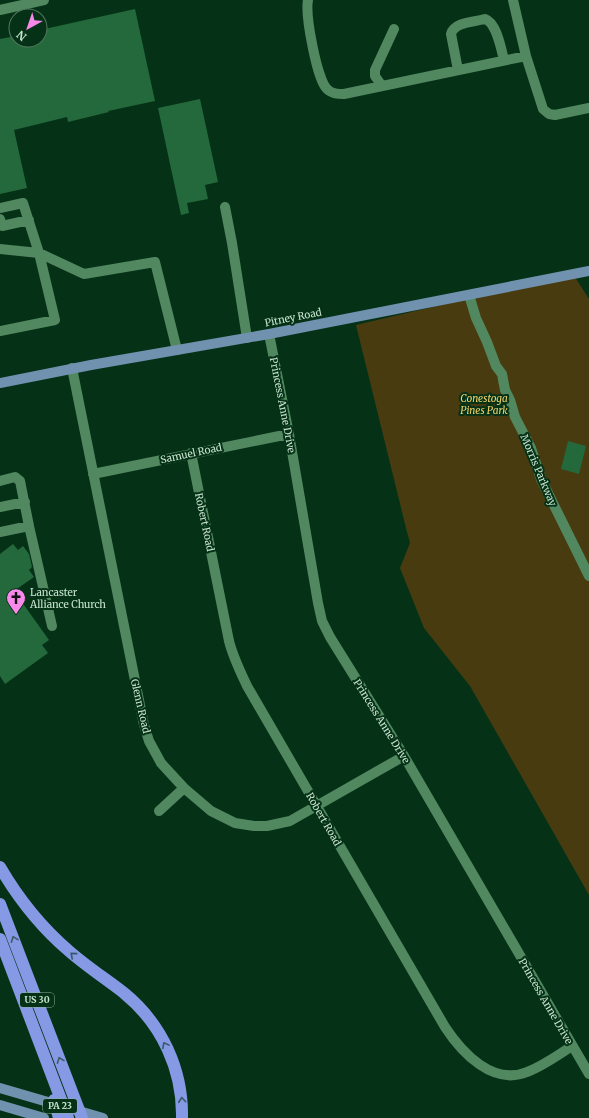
<svg xmlns="http://www.w3.org/2000/svg" width="589" height="1118" viewBox="0 0 589 1118" font-family="Merriweather,serif">
<style>
.green{fill:#483b10}
.building{fill:#24693c}
.lines{fill:none;stroke-linecap:round;stroke-linejoin:round}
.minor{stroke:#518860;stroke-width:10}
.major{stroke:#7092af;stroke-width:10}
.highway{stroke:#8599e4;stroke-width:12}
.oneway{stroke:#385b69}
.labels{text-anchor:middle;stroke-width:4;stroke-linejoin:round;paint-order:stroke}
.shield{fill:#053217;stroke:#8eaf97;stroke-width:1}
.shield-label{font-size:9px;font-weight:bold;fill:#c8e4ce}
.street-label{font-size:10px;fill:#c8e4ce;stroke:#053217}
.park-label{font-size:10px;font-style:italic;fill:#f4d36a;stroke:#053217}
.poi-label{font-size:10px;fill:#c8e4ce;stroke:#053217;text-anchor:start}
</style>
<rect width="100%" height="100%" fill="#053217"/>
<path class="green" d="M573,274l16,25v596l-119,-209 -46,-58 -24,-60 10,-25 -4,-15 -50,-203z"/>
<path class="building" d="M135,9l20,92 -47,10 1,1 -41,10 -1,-5 -53,13 13,58 -27,6v-155l16,-3v4h24v-10z
M200,99l18,83 -13,3 3,14 -21,4 2,10 -8,2 -23,-107z
M568,441l18,5 -7,28 -18,-5z
M13,544l5,6 5,-4 6,8 3,13 -3,3 5,7 -20,14 35,49 -7,5 6,8 -43,31 -5,-8v-122z"/>
<g class="lines">
<path class="minor" d="M308,0c-3,15 9,80 19,89 5,5 11,5 17,5l182,-38
M513,0l13,56 17,53 6,5 6,1 34,-7
M0,10l44,-10
M458,70l-7,-36c3,-12 23,-12 34,-15 12,4 16,30 19,41
M382,86l-7,-10v-6l19,-41
M225,207l7,36 15,95
M0,208l23,-5 16,50 16,67 -55,11
M0,219l2,7 27,-6
M0,249l39,4 45,21 71,-12 22,88
M469,295l7,23 11,24 9,24 6,8 3,16 5,10 5,17 16,31 10,31 48,97
M269,334l20,100 29,169 4,18 8,16 74,119 185,318
M72,368l72,357 5,16 12,22 23,25 27,23 24,12 19,3h13l23,-5 114,-65
M191,453l38,188c4,16 11,30 18,45l198,341c17,26 48,59 82,45 16,-6 31,-17 45,-26
M93,474l196,-40
M0,481l15,-4 5,4 9,45 -29,6
M0,507l25,-5
M29,526l23,100
M159,811l25,-23"/>
<path class="major" d="M0,383l91,-18 178,-31 320,-63
M0,1088l103,30
M0,1105l44,13"/>
<path class="highway" d="M0,867c18,31 41,60 69,84 17,15 37,28 55,42 38,31 59,77 58,125
M0,904l82,214
M0,939l68,179
M54,1100l5,18"/>
</g>
<defs><path id="oneway-chevron" d="M-2-3.5L2.5 0L-2 3.5" fill="none" stroke-width="1.6" stroke-linecap="round" stroke-linejoin="round"/></defs>
<g class="oneway">
<use href="#oneway-chevron" transform="translate(14 939) rotate(-111)"/>
<use href="#oneway-chevron" transform="translate(73 955) rotate(-140)"/>
<use href="#oneway-chevron" transform="translate(165 1045) rotate(-118)"/>
<use href="#oneway-chevron" transform="translate(60 1060) rotate(-111)"/>
<use href="#oneway-chevron" transform="translate(182 1100) rotate(-95)"/>
</g>
<defs>
<g id="church-pin" transform="scale(1)"><path d="M0 17L-7.5 6A9.5 9.5 0 1 1 7.5 6Z" fill="#f888ea" stroke="#053217"/><path d="M-1.2-6h2.4v3.5h3.3v2.4h-3.3V6h-2.4V-.1h-3.3v-2.4h3.3Z" fill="#111"/></g>
</defs>
<g fill-rule="evenodd">
<use href="#church-pin" x="16" y="598"/>
</g>
<g class="labels">
<g class="shield">
<rect x="20" y="993" width="34" height="14" rx="3"/>
<rect x="43" y="1099" width="34" height="14" rx="3"/>
</g>
<g class="shield-label">
<text x="37" y="1003">US 30</text>
<text x="60" y="1109">PA 23</text>
</g>
<g class="street-label">
<text transform="translate(293 317) rotate(-11)" y="4">Pitney Road</text>
<text transform="translate(283 405) rotate(79)" y="4">Princess Anne Drive</text>
<text transform="translate(191 453) rotate(-12)" y="4">Samuel Road</text>
<text transform="translate(539 470) rotate(67)" y="4">Morris Parkway</text>
<text transform="translate(205 522) rotate(78)" y="4">Robert Road</text>
<text transform="translate(141 706) rotate(77)" y="4">Glenn Road</text>
<text transform="translate(382 721) rotate(58)" y="4">Princess Anne Drive</text>
<text transform="translate(324 819) rotate(60)" y="4">Robert Road</text>
<text transform="translate(546 1001) rotate(60)" y="4">Princess Anne Drive</text>
</g>
<g class="park-label">
<text x="484" y="402">Conestoga<tspan x="484" dy="12">Pines Park</tspan></text>
</g>
<g class="poi-label">
<text x="30" y="596">Lancaster<tspan x="30" dy="12">Alliance Church</tspan></text>
</g>
</g>
<g transform="translate(28 28) rotate(220)"><circle r="19" fill="#053217" stroke="#537960"/>
<path d="M0-3L7 15L0 10L-7 15Z" fill="#f888ea"/>
<text y="-6" font-size="11" font-weight="bold" text-anchor="middle" fill="#c8e4ce">N</text>
</g>
</svg>
